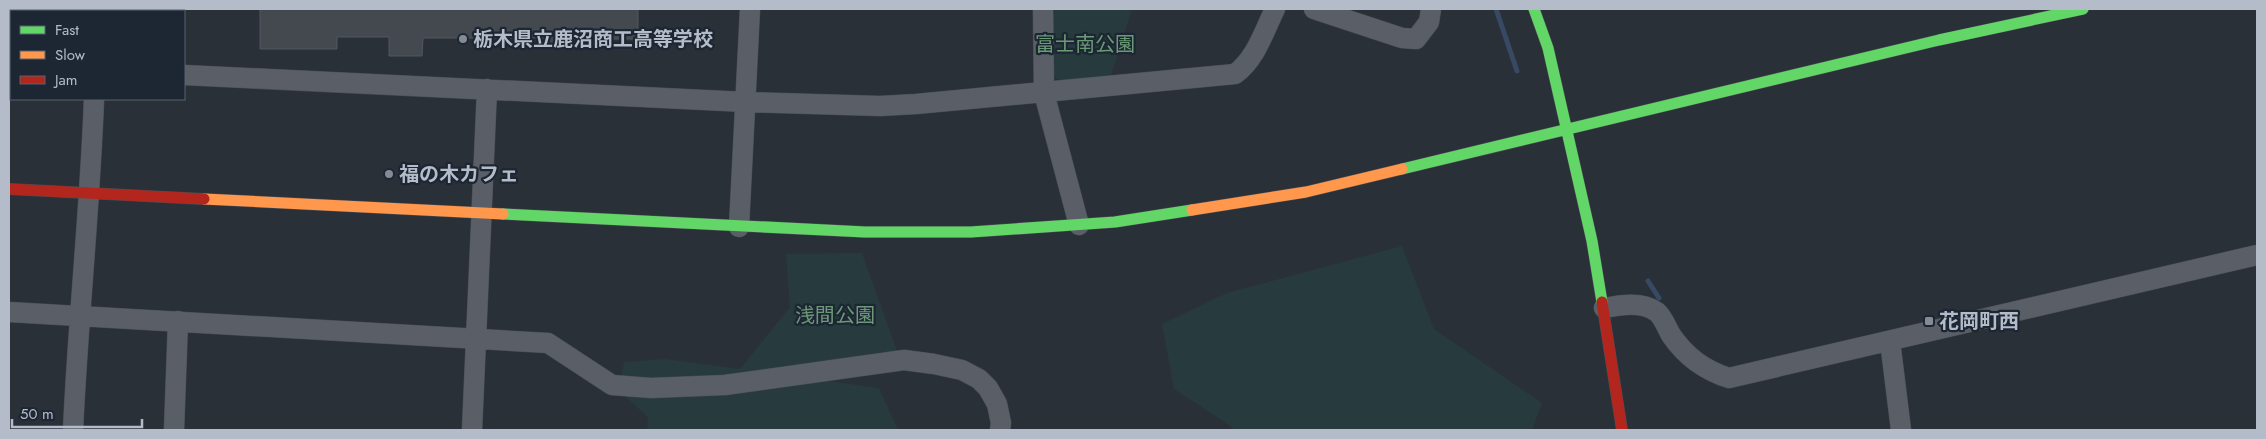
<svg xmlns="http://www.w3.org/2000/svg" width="2266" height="439" viewBox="0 0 2266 439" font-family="Jost,'Noto Sans JP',sans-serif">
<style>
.green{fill:#273a3e}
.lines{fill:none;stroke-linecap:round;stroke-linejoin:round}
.stream{stroke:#384963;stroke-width:5}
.building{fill:#444950;stroke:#52575f}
.street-casing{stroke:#484c53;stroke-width:21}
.fast-casing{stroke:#484c53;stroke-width:12}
.slow-casing{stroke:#484c53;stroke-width:12}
.jam-casing{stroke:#484c53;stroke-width:12}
.street{stroke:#5a5e66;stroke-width:20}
.fast{stroke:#63d668;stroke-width:11}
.slow{stroke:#ff974d;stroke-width:11}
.jam{stroke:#b3261e;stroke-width:11}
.poi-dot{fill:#848b96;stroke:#1d2633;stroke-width:2}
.labels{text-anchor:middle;stroke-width:4.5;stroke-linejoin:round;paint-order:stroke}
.poi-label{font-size:20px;font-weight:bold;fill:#b4bcc9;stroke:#1d2633;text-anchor:start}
.park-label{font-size:20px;fill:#6b9a76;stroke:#1d2633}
</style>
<rect width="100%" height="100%" fill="#2a3038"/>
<path class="green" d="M1049,9h83l-22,70 -48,4 -10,-9z
M1402,246l32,83 108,74 -10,27h-302l2,-3 -58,-38 -12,-65 65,-31z
M862,253l36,101 -141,17 122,17 19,42h-251l1,-13 -29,-26 5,-29 41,-3 75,10 50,-62 -4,-53z"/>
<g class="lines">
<path class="stream" d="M1496,9l21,62
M1648,281l11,17"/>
</g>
<path class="building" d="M260,9h378v30h-75v8h-24v-9h-116l-1,18h-33v-19h-52v12h-77z"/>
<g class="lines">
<g class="street-casing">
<path id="street" d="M1043,9l1,84 35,132
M1314,9l88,29 14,1 13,-17 2,-13
M97,11v-2
M9,69h2
M184,75l562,27 134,4 36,-2 319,-30c21,-15 29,-43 40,-65
M739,227l11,-218
M1604,308c16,-3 38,-7 53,4 6,5 10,16 14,23 15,22 33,35 58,43l528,-123
M9,312l539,31 64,42 39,3 74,-3 179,-25 30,4 28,6 17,9 9,9 9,16 4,19 -1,7
M1890,341l11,89
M73,430c5,-110 17,-221 21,-331
M174,430l4,-109
M472,430l15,-341"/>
</g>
<g class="fast-casing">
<path id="fast" d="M1534,9l14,39 44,193 10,61
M1402,169l537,-129 144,-31
M503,214l362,18h106l144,-10 77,-12"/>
</g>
<g class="slow-casing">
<path id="slow" d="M204,199l299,15
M1192,210l114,-18 96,-23"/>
</g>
<g class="jam-casing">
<path id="jam" d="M9,189l195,10
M1602,302l20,128"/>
</g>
<use href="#street" class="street"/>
<use href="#fast" class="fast"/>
<use href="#slow" class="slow"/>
<use href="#jam" class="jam"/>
</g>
<g class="poi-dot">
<circle cx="463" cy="39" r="5"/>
<circle cx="389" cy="174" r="5"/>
<rect x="1924" y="316" width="10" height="10" rx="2.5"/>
</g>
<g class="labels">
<g class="poi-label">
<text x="473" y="46">栃木県立鹿沼商工高等学校</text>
<text x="399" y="181">福の木カフェ</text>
<text x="1939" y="328">花岡町西</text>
</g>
<g class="park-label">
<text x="1085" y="51">富士南公園</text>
<text x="835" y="322">浅間公園</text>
</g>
</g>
<rect width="2266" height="439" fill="none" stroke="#b4bcc9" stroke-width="20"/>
<rect x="10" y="10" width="175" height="90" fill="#1d2633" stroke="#59626f"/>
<rect x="20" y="26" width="25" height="8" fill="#63d668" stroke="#59626f"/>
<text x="55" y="35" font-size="15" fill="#b4bcc9">Fast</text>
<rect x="20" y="51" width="25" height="8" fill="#ff974d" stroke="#59626f"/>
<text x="55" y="60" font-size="15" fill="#b4bcc9">Slow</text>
<rect x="20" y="76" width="25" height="8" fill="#b3261e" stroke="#59626f"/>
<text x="55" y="85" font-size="15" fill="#b4bcc9">Jam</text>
<path d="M12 419v8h130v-8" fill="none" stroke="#b4bcc9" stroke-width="2.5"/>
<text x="20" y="419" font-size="15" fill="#b4bcc9" stroke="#1d2633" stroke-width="4" paint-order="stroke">50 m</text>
</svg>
